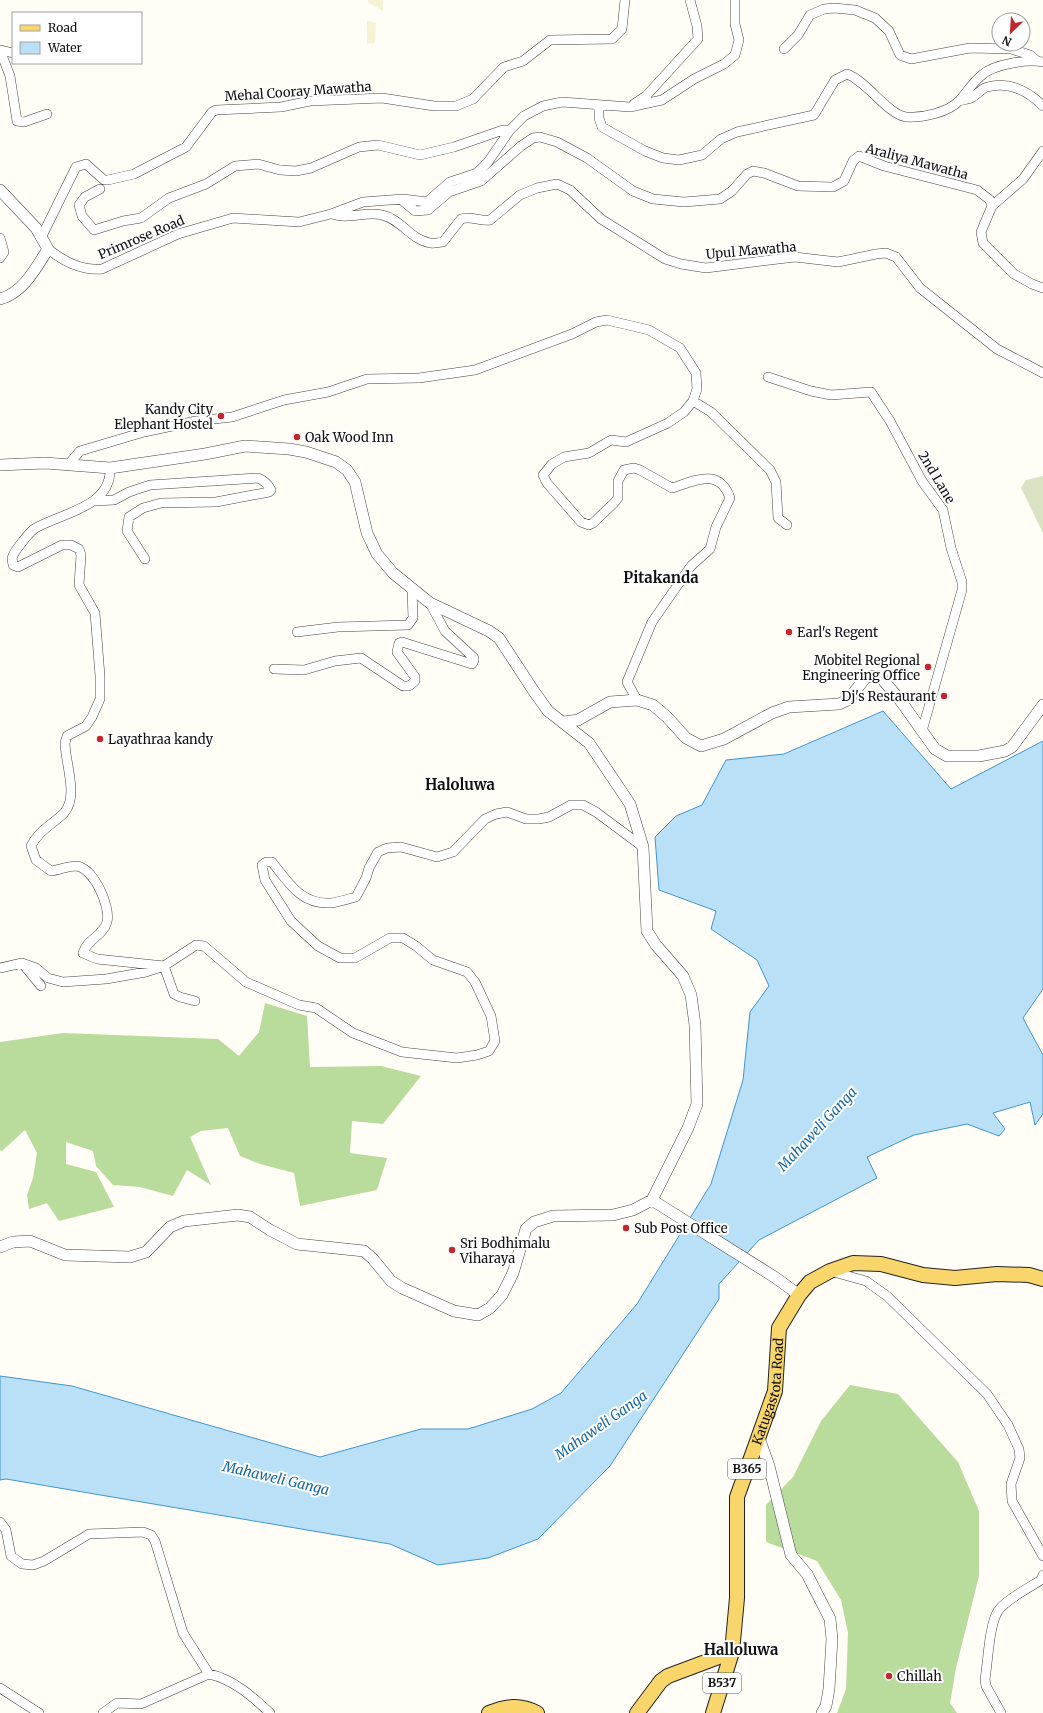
<svg xmlns="http://www.w3.org/2000/svg" width="1043" height="1713" viewBox="0 0 1043 1713" font-family="Merriweather,serif">
<style>
.farmland{fill:#f6f3d4}
.forest{fill:#b9dc9c}
.cemetery{fill:#d9e3c4}
.water{fill:#b9e0f7;stroke:#3f96cf}
.lines{fill:none;stroke-linecap:round;stroke-linejoin:round}
.minor-casing{stroke:#444;stroke-width:10}
.tertiary-casing{stroke:#444;stroke-width:12}
.primary-casing{stroke:#222;stroke-width:16}
.minor{stroke:#fff;stroke-width:9}
.tertiary{stroke:#fff;stroke-width:11}
.primary{stroke:#f9d66b;stroke-width:14}
.poi-dot{fill:#c4262e;stroke:#fff;stroke-width:1.5}
.labels{text-anchor:middle;stroke-width:4;stroke-linejoin:round;paint-order:stroke}
.shield{fill:#fff;stroke:#585858;stroke-width:1}
.shield-label{font-size:12px;font-weight:bold;fill:#111}
.street-label{font-size:13px;fill:#111;stroke:#fff}
.poi-label{font-size:13px;fill:#111;stroke:#fff;text-anchor:start}
.water-label{font-size:14px;font-style:italic;fill:#1768a6;stroke:#fff}
.quarter-label{font-size:15px;font-weight:bold;fill:#111;stroke:#fff}
</style>
<rect width="100%" height="100%" fill="#fffdf5"/>
<path class="farmland" d="M368,0h15v11l-15,-9z
M367,21l9,2 -1,20 -8,1z"/>
<path class="forest" d="M265,1003l42,13 3,51 71,-1 40,10 -38,48 -31,-3 -2,32 37,5 -10,32 -77,16 -6,-33 -34,-9 -20,-8 -12,-28 -27,3 -11,6 21,48 -24,-15 -14,26 -33,-9 -27,-2 -17,-19 -3,-15 -27,-9v22l30,8 18,35 -55,14 -12,-18 -18,6 -2,-14 6,-17 4,-25 -12,-23 -23,21 -2,-1v-108l63,-9 155,6 21,17 20,-24z
M850,1385l48,9 60,68 21,49v65l-23,92 -6,35 7,10h-120l9,-24 2,-56 -7,-33 -24,-39 -51,-19v-37l27,-28 28,-56z"/>
<path class="cemetery" d="M1043,476v57l-22,-45 5,-8z"/>
<path class="water" d="M883,711l68,78 92,-48v248l-20,29 20,37v59l-8,11 -5,-23 -37,11 12,16 -6,7 -32,-12 -53,11 -47,22 10,21 -118,62 -40,44v15l-109,167 -72,73 -50,19 -50,7 -48,-21 -384,-65 -6,1v-104l72,10 248,71 101,-28h47l64,-20 29,-16 76,-89 74,-120 32,-104 7,-68 19,-26 -12,-26 -46,-31 5,-18 -57,-21 -4,-53 21,-21 26,-11 24,-45 58,-6z"/>
<g class="lines">
<g class="minor-casing">
<path id="minor" d="M784,49l14,-14 12,-20 14,-6 10,-1 21,2 20,8 14,13 11,24 11,4 59,-11 41,1 19,6 7,6
M0,50l10,26 7,45 7,1 23,-8
M1,50l12,3
M959,101c4,-1 9,-2 12,-3 6,-3 10,-9 16,-11 22,-6 41,4 56,19
M634,104l12,-8 52,-57 -1,-13 -7,-26
M599,105v13l3,9 43,24 18,7 16,2 23,-5 19,-16 16,-7 77,-17 21,-35 12,-6c21,8 40,40 59,43 16,1 42,-4 54,-17 7,-8 13,-18 22,-25 12,-11 46,-16 61,-13
M100,189l-15,8 -6,8 3,11 12,14 29,-9 18,-3 28,-20 37,-14 29,-18 23,-2 22,6 16,1 15,-3 48,-21 19,-2 42,10 34,-8 49,-17h7
M403,199l1,3 11,9 13,-1 21,-18 32,-11 40,-35 12,-8 7,-1 17,5 30,16 46,33 20,8 31,3 36,-3 12,-8 15,-17 6,-3 11,2 34,13 35,1 11,-6 9,-20 6,-5 25,10 93,24 13,10 2,6 -11,26 2,11 31,31 18,10 11,4
M992,206l31,-27 20,-28
M332,214c16,6 34,-3 50,1 19,4 29,25 48,28 4,1 9,-1 13,-1l18,-23c9,-4 20,3 29,1l30,-25 17,-7 20,-4 13,6 31,29 64,40 16,5 25,4 89,-11 43,5 38,-8 10,-1 10,4 24,31 77,61 46,24
M0,238l4,14 -4,6
M41,238l35,-71 10,-3 18,16h4l26,-6 52,-27 26,-35 4,-2 65,-3 29,-6 72,-3 52,8h22l17,-7 31,-32 19,-6 27,-21 62,-1 10,-10 3,-29
M48,249c15,12 34,22 54,20l76,-35 55,-16 66,4 32,-8 32,-12 40,-3 24,3 23,-20 27,-9 11,-11 22,-32 14,-14 19,-10 19,-4 68,5 32,-7 32,-21 30,-15 11,-9 4,-15 -4,-16v-24
M768,377l43,14 20,4 40,-3 19,29 32,60 21,29 8,38 11,34v8l-40,141
M693,401l18,11 59,58 6,12 2,36 9,7
M68,465l12,-14 64,-19 52,-11 36,-4 52,-17 44,-8 39,-13 52,-1 56,-8 97,-36 24,-12 11,-2 42,10 31,18 16,25 1,16 -4,12 -9,11 -16,11 -42,19 -15,-2 -22,13 -25,4 -12,7 -9,11 4,8 34,39 8,3 4,-2 21,-20 4,-5v-17l6,-11 10,-2 6,2 32,18c23,-7 47,-21 58,10l-14,29 -6,22 -19,17 -39,56 -25,60 10,18
M110,468c2,40 -50,45 -76,61 -5,4 -20,22 -22,29l1,7 5,2 44,-22h9l8,4 2,6 -2,30 16,28 5,63v23l-8,18 -6,9 -19,10 -2,7c0,19 14,54 -1,70 -11,11 -26,18 -33,33l5,14 15,11c8,-1 17,-5 25,-5 17,1 35,40 31,56 -4,14 -20,17 -24,31l14,6 67,7 10,28 6,3 15,4
M95,501l19,-1 15,-8 21,-7 108,-7c5,2 10,6 13,12l-2,2 -53,10 -55,1 -18,5 -14,9 -2,14 18,28
M297,632l41,-5 70,-2 5,-7 -1,-29
M274,669l30,1 31,-9 26,-3 42,28h6l6,-5v-4l-18,-25 2,-9 3,-1 70,22 2,-3v-3l-29,-27 -15,-28
M22,963l19,23
M0,968l22,-5 14,5 12,10 15,4 43,-3 40,-7 18,-6 32,-21 8,1 42,36 53,23 17,3 37,25 49,19 55,6 20,-3 12,-4 6,-10 -4,-25 -16,-34 -8,-10 -34,-12 -17,-14 -13,-8h-13l-35,20h-15l-22,-12 -27,-25 -26,-41 -3,-15 4,-3h6c16,20 29,43 59,41 8,-1 17,-4 25,-6l10,-19 3,-10 9,-16 9,-4 14,-1 36,10 16,-5 32,-33 11,-5 11,-2 19,7h13l10,-2 22,-12h12l13,7 47,35
M830,1271l36,10 21,15 100,98 21,31 11,24 1,9 -9,26 1,17 31,55
M0,1522l6,8 5,26 11,8 11,1 11,-4 45,-27 54,-2 8,3 4,6 28,92 26,41
M0,1688l39,25
M103,1713l14,-10 24,1 68,-30c24,5 44,23 61,39
M1001,1713l-15,-27 -1,-7c3,-17 4,-54 13,-68 6,-10 32,-24 43,-31l2,-5"/>
</g>
<g class="tertiary-casing">
<path id="tertiary" d="M0,190l36,38 12,21c-12,19 -25,44 -48,50
M0,465l45,-2 65,5 95,-14 40,-8 44,3 17,3 30,10 11,8 8,12 12,51 10,21 16,19 37,30 59,28 10,7 34,52 15,21 41,32 41,61 13,43 4,84 9,14 27,31 8,19 4,30 2,79 -9,24 -36,72 -19,10 -20,5 -60,1 -19,6 -8,7 -13,44 -11,22 -12,13 -12,7 -24,-4 -52,-23 -11,-7 -18,-22 -9,-8 -67,-7 -27,-14 -20,-13 -12,-2 -54,6 -14,6 -24,25 -16,5 -65,-2 -35,-14 -17,1 -13,5
M565,722l13,-2 32,-18 27,-2 16,5 14,12 19,21 15,8 23,-7 48,-26 17,-6 50,-3 9,-4 18,-23 11,-1 6,4 17,20 35,49 12,7h32l26,-5 7,-4 31,-42
M652,1200l124,78 23,17
M758,1435l11,31 22,89 16,19 23,45 2,20 -3,50 -3,17 -4,7"/>
</g>
<g class="primary-casing">
<g id="primary">
<path d="M489,1713c17,-7 31,-9 48,0"/>
<path d="M637,1713l24,-32 7,-5 64,-24"/>
<path id="s1" d="M713,1713l19,-61 5,-54v-101l38,-106 4,-63 20,-33 11,-13 20,-11 23,-8 28,1 42,11 32,3 42,-4 32,1 14,4"/>
</g>
</g>
<use href="#minor" class="minor"/>
<use href="#tertiary" class="tertiary"/>
<use href="#primary" class="primary"/>
</g>
<g class="poi-dot">
<circle cx="221" cy="416" r="4"/>
<circle cx="297" cy="437" r="4"/>
<circle cx="789" cy="632" r="4"/>
<circle cx="928" cy="667" r="4"/>
<circle cx="944" cy="696" r="4"/>
<circle cx="100" cy="739" r="4"/>
<circle cx="626" cy="1228" r="4"/>
<circle cx="452" cy="1250" r="4"/>
<circle cx="889" cy="1676" r="4"/>
</g>
<g class="labels">
<g class="shield">
<rect x="728" y="1459" width="38" height="20" rx="3"/>
<rect x="703" y="1673" width="38" height="20" rx="3"/>
</g>
<g class="shield-label">
<text x="747" y="1473">B365</text>
<text x="722" y="1687">B537</text>
</g>
<g class="street-label">
<text transform="translate(298 91) rotate(-4)" y="5">Mehal Cooray Mawatha</text>
<text transform="translate(917 161) rotate(15)" y="5">Araliya Mawatha</text>
<text transform="translate(141 237) rotate(-23)" y="5">Primrose Road</text>
<text transform="translate(751 250) rotate(-5)" y="5">Upul Mawatha</text>
<text transform="translate(937 477) rotate(59)" y="5">2nd Lane</text>
<text dy="5" stroke="none"><textPath href="#s1" startOffset="330">Katugastota Road</textPath></text>
</g>
<g class="poi-label">
<text x="213" y="414" text-anchor="end">Kandy City<tspan x="213" dy="15">Elephant Hostel</tspan></text>
<text x="305" y="442">Oak Wood Inn</text>
<text x="797" y="637">Earl's Regent</text>
<text x="920" y="665" text-anchor="end">Mobitel Regional<tspan x="920" dy="15">Engineering Office</tspan></text>
<text x="936" y="701" text-anchor="end">Dj's Restaurant</text>
<text x="108" y="744">Layathraa kandy</text>
<text x="634" y="1233">Sub Post Office</text>
<text x="460" y="1248">Sri Bodhimalu<tspan x="460" dy="15">Viharaya</tspan></text>
<text x="897" y="1681">Chillah</text>
</g>
<g class="water-label">
<text transform="translate(817 1129) rotate(-47)" y="5">Mahaweli Ganga</text>
<text transform="translate(601 1425) rotate(-35)" y="5">Mahaweli Ganga</text>
<text transform="translate(276 1478) rotate(13)" y="5">Mahaweli Ganga</text>
</g>
<g class="quarter-label">
<text x="661" y="583">Pitakanda</text>
<text x="460" y="790">Haloluwa</text>
<text x="741" y="1655">Halloluwa</text>
</g>
</g>
<rect x="12" y="12" width="130" height="52" fill="#ffffff" stroke="#a0a0a0"/>
<rect x="20" y="25" width="20" height="6" fill="#f9d66b" stroke="#a0a0a0"/>
<text x="48" y="32" font-size="12" fill="#111111">Road</text>
<rect x="20" y="42" width="20" height="12" fill="#b9e0f7" stroke="#a0a0a0"/>
<text x="48" y="52" font-size="12" fill="#111111">Water</text>
<g transform="translate(1011 32) rotate(205)"><circle r="19" fill="#ffffff" stroke="#a0a0a0"/>
<path d="M0-3L7 15L0 10L-7 15Z" fill="#c4262e"/>
<text y="-6" font-size="11" font-weight="bold" text-anchor="middle" fill="#111111">N</text>
</g>
</svg>
